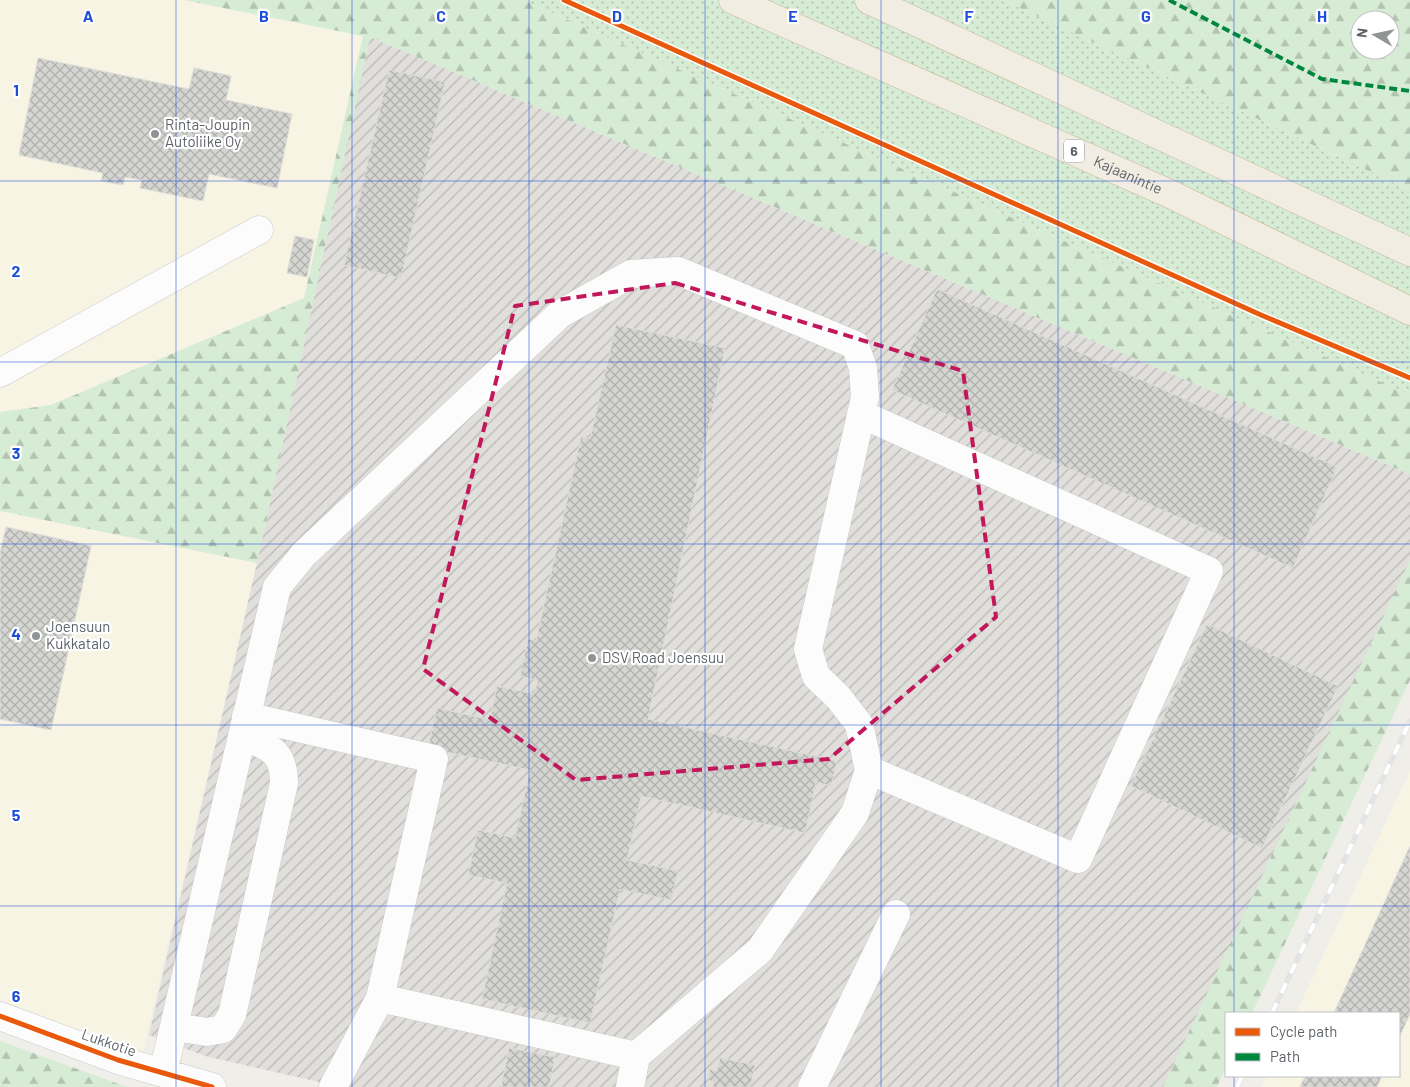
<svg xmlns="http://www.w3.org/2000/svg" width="1410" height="1087" viewBox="0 0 1410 1087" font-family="Barlow,sans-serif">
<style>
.commercial{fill:#f8f4e4}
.industrial{fill:url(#industrial-furrows)}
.green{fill:url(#green-dots)}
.forest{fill:url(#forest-firs);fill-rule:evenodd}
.building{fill:url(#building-cross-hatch);stroke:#deddd8}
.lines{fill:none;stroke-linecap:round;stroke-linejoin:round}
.minor-casing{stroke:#cacaca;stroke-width:29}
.highway-casing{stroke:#c8b995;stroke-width:29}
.minor{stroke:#fdfcfc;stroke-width:28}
.highway{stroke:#f1ede2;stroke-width:28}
.rail-casing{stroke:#e4e4e4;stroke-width:5.5}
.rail{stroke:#fff;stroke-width:4;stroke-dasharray:11;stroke-linecap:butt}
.quiet{stroke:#00873e;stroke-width:4;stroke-dasharray:8 4;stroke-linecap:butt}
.cycleway-casing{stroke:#fff;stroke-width:8}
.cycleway{stroke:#e8590c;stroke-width:5}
.marked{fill:none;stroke:#c2185b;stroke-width:4;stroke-dasharray:10 6;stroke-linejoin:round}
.grid{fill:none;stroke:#1d4ed8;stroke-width:1;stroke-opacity:0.55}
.poi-dot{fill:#919495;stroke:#fff;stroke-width:2}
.labels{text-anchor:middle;stroke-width:4.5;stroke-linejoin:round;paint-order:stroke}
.shield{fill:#fff;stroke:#8e9295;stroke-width:1}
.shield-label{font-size:14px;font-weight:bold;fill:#5e6368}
.poi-label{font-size:15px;fill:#5e6368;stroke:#fff;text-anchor:start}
.street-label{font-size:15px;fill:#5e6368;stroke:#fff}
.grid-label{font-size:16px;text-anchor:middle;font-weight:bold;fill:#1d4ed8;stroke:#fff;stroke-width:4.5;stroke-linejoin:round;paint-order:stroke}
</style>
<defs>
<pattern id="industrial-furrows" width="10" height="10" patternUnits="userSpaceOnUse" patternTransform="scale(1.25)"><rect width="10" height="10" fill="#e0dfdb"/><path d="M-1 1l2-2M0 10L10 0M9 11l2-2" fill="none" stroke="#b9b8b5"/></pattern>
<pattern id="green-dots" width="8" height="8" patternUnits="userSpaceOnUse" patternTransform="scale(1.25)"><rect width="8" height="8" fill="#d7ecd4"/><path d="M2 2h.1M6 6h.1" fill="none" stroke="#b2c3b0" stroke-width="1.8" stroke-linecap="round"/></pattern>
<pattern id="forest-firs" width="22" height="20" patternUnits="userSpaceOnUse" patternTransform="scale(1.25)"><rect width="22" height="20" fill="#d7ecd4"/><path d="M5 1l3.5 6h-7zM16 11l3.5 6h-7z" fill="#b2c3b0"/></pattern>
<pattern id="building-cross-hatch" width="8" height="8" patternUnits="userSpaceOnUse" patternTransform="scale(1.25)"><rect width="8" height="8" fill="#d5d5d2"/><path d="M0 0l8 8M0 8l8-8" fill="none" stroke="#b0b0ae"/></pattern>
</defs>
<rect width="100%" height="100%" fill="#efeee9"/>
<path class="commercial" d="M0,0h184l179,36 -59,262 -253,107 -51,7z
M0,511l257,52 -115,493 -142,-56z
M1410,771v316h-148l5,-11h132v-63h-103z"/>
<path class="industrial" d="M370,37l1040,437v87l-244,526h-825l-136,-31 -56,-21 108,-472z"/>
<path class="green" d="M523,0h480l407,190v205z"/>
<path class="forest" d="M184,0h339l887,395v79l-1040,-437 -113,526 -257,-52v-99l51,-7 253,-107 59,-262z
M1003,0h407v190zM1360,20h30v30h-30z
M1410,560v120l-158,333h-26v54l-9,20h-54z
M0,1041l127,46h-127z"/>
<path class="building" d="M38,58l151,31 5,-21 37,8 -5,24 66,14 -15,74 -68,-14 -6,27 -63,-13 2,-8 -17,-3 -2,8 -22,-4 2,-8 -84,-18z
M389,70l56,12 -44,196 -57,-13z
M295,236l19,4 -7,37 -20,-4z
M937,289l400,178 -44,101 -401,-178z
M616,325l109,23 -77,371 189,42 -6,25 -15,-4 -11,51 -164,-37 -14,64 51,11 -7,29 -51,-11 -30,134 -108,-24 25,-116 -39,-8 10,-45 37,8 15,-68 -102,-22 9,-40 53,12 7,-34 37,8 4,-14 -18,-4 8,-37 8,2 45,-204 9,2z
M6,527l85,19 -40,184 -51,-11v-166z
M1207,624l131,62 -76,162 -131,-62z
M1410,846v168l-11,24v-25h-65z
M509,1048l46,9 -6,30h-48z
M720,1058l35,7 -5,22h-37l1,-5 -6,-2 2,-11 7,2z
M1305,1076h77l-5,11h-77z"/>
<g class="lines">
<g class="minor-casing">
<path id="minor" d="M0,373l259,-143
M861,414l348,157 -131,288 -209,-89
M246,716l188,43 -54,239 256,58
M0,1016l118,44 94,27
M174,1027l33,5 16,-3 9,-14 52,-232c0,-33 -16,-36 -42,-48
M163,1073l114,-486 27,-33 256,-240 71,-40 47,-3 177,74 8,23 2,29 -57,252 8,27 22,21 21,27 10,46 -14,43 -95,137 -124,106 -6,31
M333,1087l47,-89
M812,1087l84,-173"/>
</g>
<g class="highway-casing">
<g id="highway">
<path id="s1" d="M733,0l435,193 242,118"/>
<path d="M869,0l541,252"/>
</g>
</g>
<use href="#minor" class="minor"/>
<use href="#highway" class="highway"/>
<g class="rail-casing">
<path id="rail" d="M1272,1013l138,-292
M1237,1087l5,-11"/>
</g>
<use href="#rail" class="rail"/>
<path class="quiet" d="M1169,0l153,79 88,12"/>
<g class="cycleway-casing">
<path id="cycleway" d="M564,0l697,315 149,63
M0,1016l118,44 94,27"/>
</g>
<use href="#cycleway" class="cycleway"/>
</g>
<path class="marked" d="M675,283l288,88 33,246 -167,142 -253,21 -153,-111 92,-363z"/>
<path class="grid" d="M176,0v1087M352,0v1087M529,0v1087M705,0v1087M881,0v1087M1058,0v1087M1234,0v1013M0,181h1410M0,362h1410M0,544h1410M0,725h1410M0,906h1410M1234,1076v11"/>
<g class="poi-dot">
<circle cx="155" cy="134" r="5"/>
<circle cx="36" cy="636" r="5"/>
<circle cx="592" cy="658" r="5"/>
</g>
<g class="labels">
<rect class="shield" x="1064" y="139.5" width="20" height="23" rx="4"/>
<g class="shield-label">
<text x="1074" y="156">6</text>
</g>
<g class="poi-label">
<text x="165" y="130">Rinta-Joupin<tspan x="165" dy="17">Autoliike Oy</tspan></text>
<text x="46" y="632">Joensuun<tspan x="46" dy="17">Kukkatalo</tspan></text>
<text x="602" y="663">DSV Road Joensuu</text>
</g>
<g class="street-label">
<text dy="5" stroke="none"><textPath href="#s1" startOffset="432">Kajaanintie</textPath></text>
<text transform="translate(109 1043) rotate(19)" y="5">Lukkotie</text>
</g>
</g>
<g class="grid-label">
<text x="88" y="22">A</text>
<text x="264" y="22">B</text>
<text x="441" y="22">C</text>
<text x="617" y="22">D</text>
<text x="793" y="22">E</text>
<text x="969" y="22">F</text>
<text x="1146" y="22">G</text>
<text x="1322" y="22">H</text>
<text x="16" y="96">1</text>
<text x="16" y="277">2</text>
<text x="16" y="459">3</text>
<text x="16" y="640">4</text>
<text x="16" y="821">5</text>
<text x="16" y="1002">6</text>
</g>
<rect x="1225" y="1012" width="175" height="65" fill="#ffffff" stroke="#bfc1c3"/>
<rect x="1235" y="1028" width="25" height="8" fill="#e8590c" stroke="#bfc1c3"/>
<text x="1270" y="1037" font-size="15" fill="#5e6368">Cycle path</text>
<rect x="1235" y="1053" width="25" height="8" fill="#00873e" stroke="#bfc1c3"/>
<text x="1270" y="1062" font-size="15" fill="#5e6368">Path</text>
<g transform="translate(1375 35) rotate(279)"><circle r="24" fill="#ffffff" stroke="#bfc1c3"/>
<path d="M0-4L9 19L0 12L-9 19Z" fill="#919495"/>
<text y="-8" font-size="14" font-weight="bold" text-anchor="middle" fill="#5e6368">N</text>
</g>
</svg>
